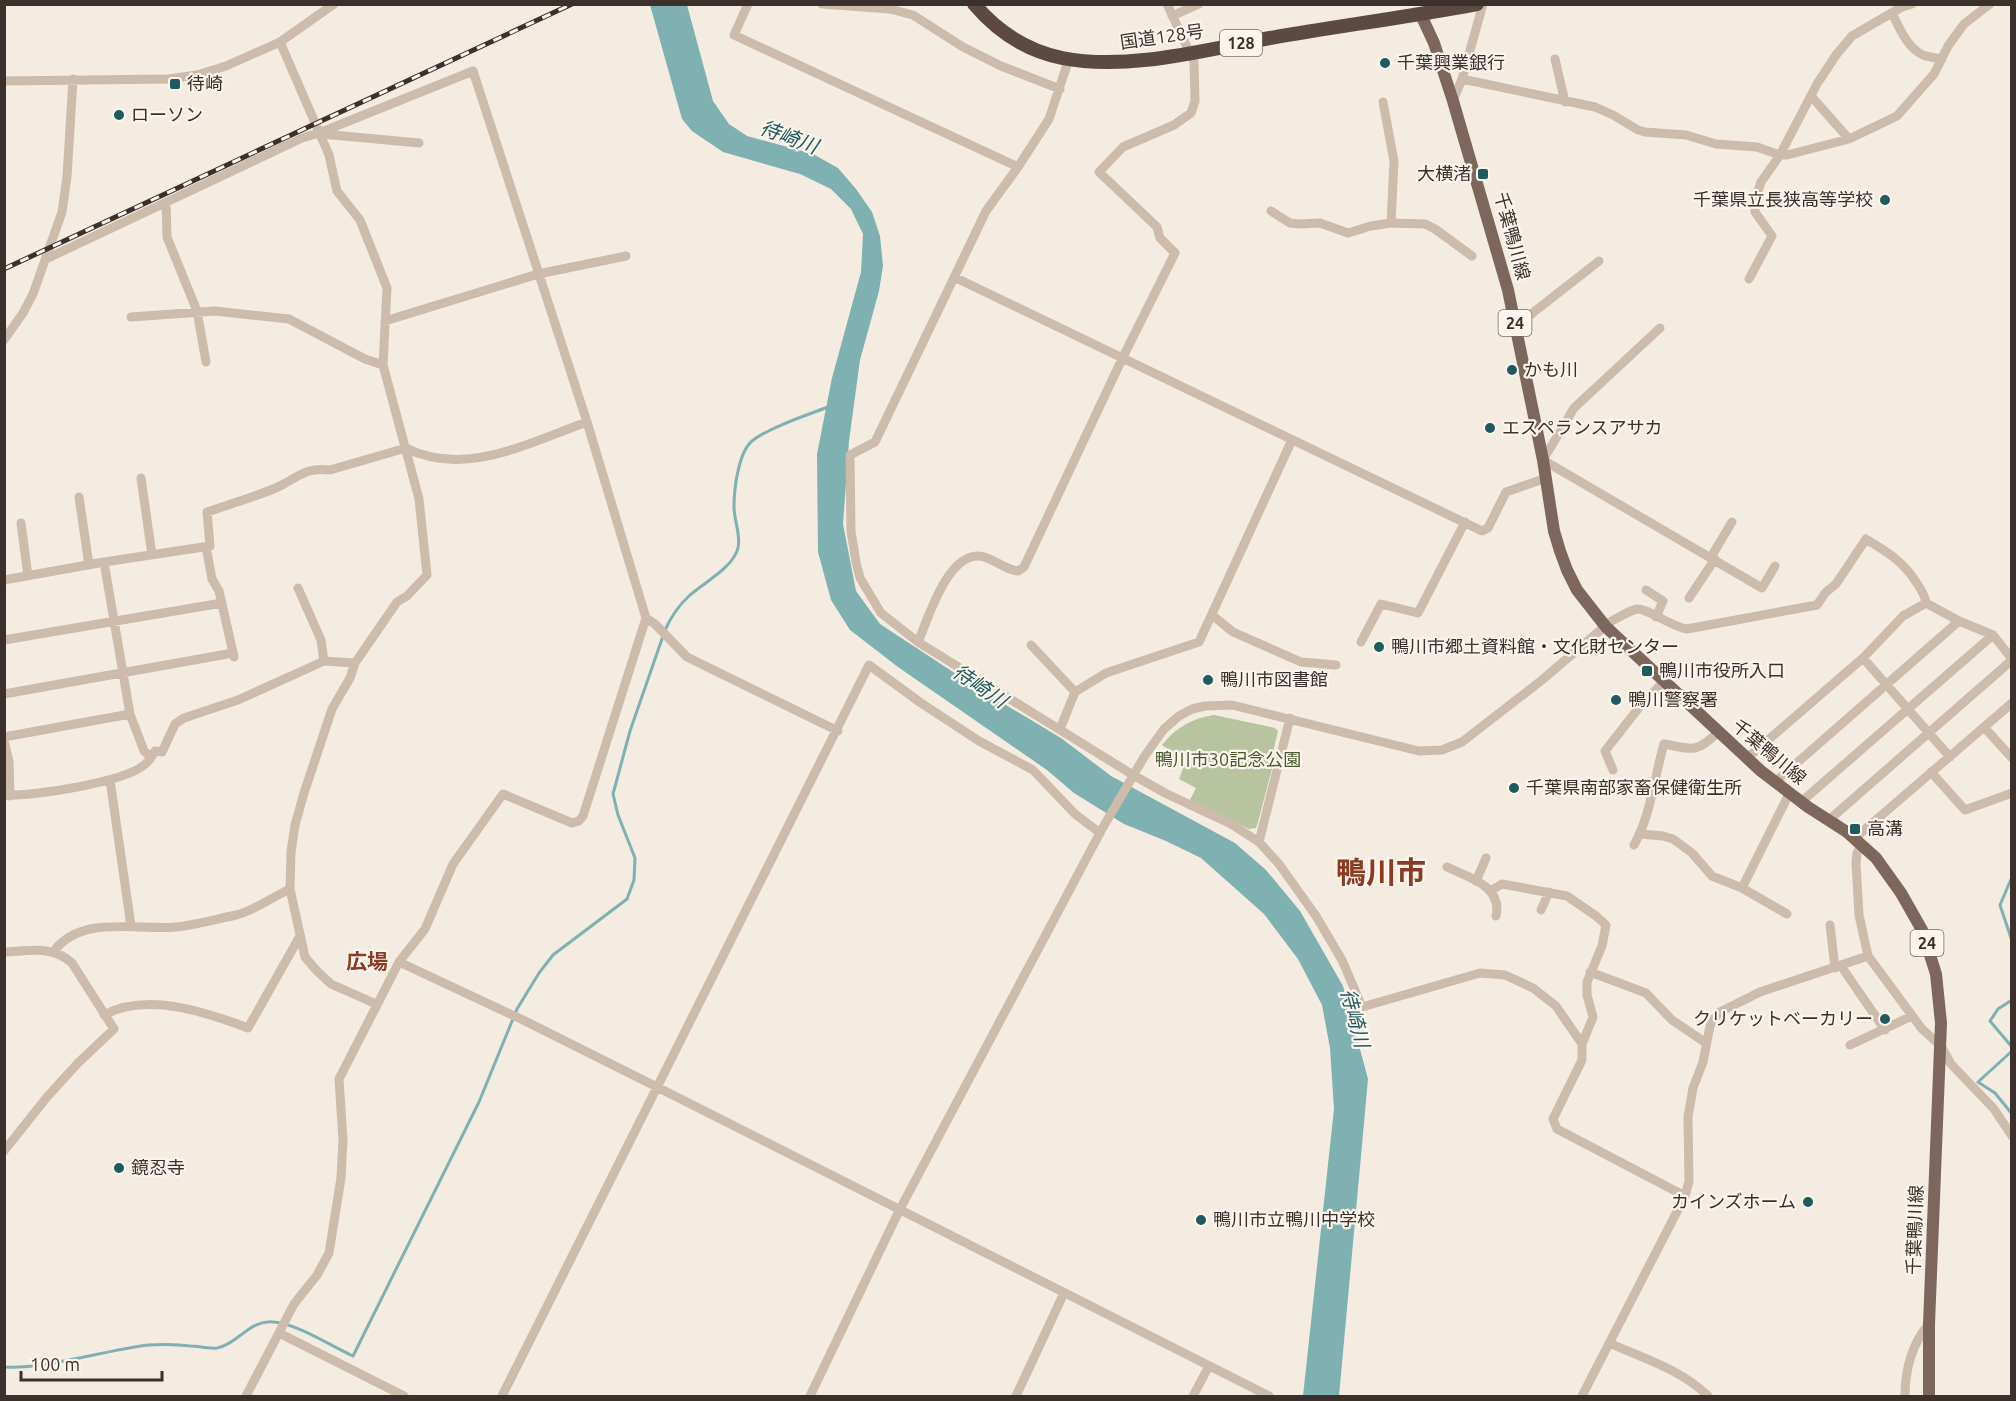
<svg xmlns="http://www.w3.org/2000/svg" width="2016" height="1401" viewBox="0 0 2016 1401" font-family="Ubuntu,'Noto Sans JP',sans-serif">
<style>
.green{fill:#b8c4a0}
.water{fill:#7fb0b2}
.lines{fill:none;stroke-linecap:round;stroke-linejoin:round}
.stream{stroke:#7fb0b2;stroke-width:3}
.minor{stroke:#cdbbac;stroke-width:9}
.major{stroke:#7d675c;stroke-width:12}
.highway{stroke:#5c4a42;stroke-width:14}
.rail-casing{stroke:#3b302b;stroke-width:5}
.rail{stroke:#fbf5ee;stroke-width:3;stroke-dasharray:9;stroke-linecap:butt}
.poi-dot{fill:#1f5a5e;stroke:#fbf5ee;stroke-width:2}
.labels{text-anchor:middle;stroke-width:4.5;stroke-linejoin:round;paint-order:stroke}
.shield{fill:#fbf5ee;stroke:#756b66;stroke-width:1.5}
.shield-label{font-size:16px;font-weight:bold;fill:#3b302b}
.street-label{font-size:18px;fill:#3b302b;stroke:#fbf5ee}
.poi-label{font-size:18px;fill:#3b302b;stroke:#fbf5ee;text-anchor:start}
.park-label{font-size:18px;fill:#4a5a2e;stroke:#fbf5ee}
.water-label{font-size:20px;font-style:italic;fill:#1f5a5e;stroke:#fbf5ee}
.quarter-label{font-size:21px;font-weight:bold;fill:#8c3b22;stroke:#fbf5ee}
.town-label{font-size:30px;font-weight:bold;fill:#8c3b22;stroke:#fbf5ee}
</style>
<rect width="100%" height="100%" fill="#f4ebe1"/>
<path class="green" d="M1214,715l61,13 3,3 -7,30 2,4 -15,57 -2,6 -7,1 -59,-29 6,-12 -17,-9 7,-18 -24,-16c13,-17 31,-27 52,-30z"/>
<path class="water" d="M650,5h37l26,96 16,23 18,12 66,18 25,14 18,21 16,23 8,24 3,30 -4,25 -19,69 -11,81 -6,83 13,67 24,33 99,65 82,49 50,38 124,67 31,27 34,41 43,75 25,93 -29,317h-36l31,-287 -4,-61 -8,-43 -24,-46 -34,-45 -63,-56 -35,-17 -42,-17 -50,-31 -27,-23 -149,-103 -48,-37 -19,-30 -13,-48 -1,-98 15,-76 29,-106 2,-38 -12,-25 -20,-20 -31,-15 -77,-22 -31,-21 -10,-12z"/>
<g class="lines">
<path class="stream" d="M665,630c6,-13 14,-25 24,-34 14,-13 44,-28 49,-48 3,-13 -4,-28 -4,-41 0,-17 4,-54 18,-66 16,-13 55,-26 76,-34
M2012,877l-12,28 12,36
M2012,1000l-14,9 -8,12 22,26
M2012,1051l-34,31 17,11 17,21
M4,1367c45,2 100,-17 145,-22 14,-1 27,-1 41,1 8,0 19,3 27,2 21,-4 33,-29 57,-26 21,1 59,25 79,34l126,-254 38,-93 22,-36 14,-18 74,-56 7,-19 1,-22 -17,-43 -5,-21 17,-63 33,-95"/>
<path class="minor" d="M748,4l-14,31 284,132
M822,4l68,5 23,6 50,32 38,19 59,23
M1892,13c7,14 15,35 31,42 5,2 13,3 19,4
M1172,16l27,-12
M280,42l49,113 8,36 23,29 27,68 -4,77 36,134 8,76 -20,21 -10,6 -42,61 -5,15 -18,31 -28,84 -9,32 -4,27 -1,37 15,68 12,14 14,13 45,20
M1069,59l-20,60 -31,48 -32,44 -111,231 -25,13 1,76 5,31 4,16 21,35 37,29 215,133 34,19 64,30 28,18 20,22 37,52 26,44 20,47 118,-34 25,2 28,13 23,18 26,38v16l-29,59 4,10 128,67
M1555,59l10,43
M1462,79l133,28 18,8 25,15 7,2 41,3 30,9 41,3 23,8h7l62,-16 48,-23 37,-42 14,-28 16,-22 26,-20
M4,81l164,-2 29,-4 29,-9 54,-24 54,-38
M1811,96l38,43
M1453,101l9,-22 21,-75
M1383,102l11,59 -3,62
M322,134l97,9
M166,203l1,34 30,74 9,51
M1271,211l19,12 10,1 20,-1 28,10 23,-7 20,-3 34,1 10,5 37,27
M46,259l256,-121 17,-5 154,-62 114,351 59,196 -63,198 -4,5 -7,2 -69,-29 -50,70 -28,65 -26,33 -60,117 4,61 -2,38 -12,75 -12,22 -23,29 -48,92
M954,277l528,254 6,-3 18,-36 40,-14
M1749,279l23,-43 -17,-24v-12l6,-18 19,-27 37,-71 19,-29 16,-19 50,-29 10,-3
M131,317l84,-6 74,8 76,40 18,6
M385,321l153,-47 88,-18
M1516,326l83,-65
M1660,328l-86,80 -31,52 219,128 13,-22
M4,340l19,-27 10,-19 29,-82 5,-35 6,-98
M141,478l11,77
M79,497l10,68
M21,523l7,53
M206,547l6,32 7,12 15,66
M1711,557l21,-35
M104,562l26,152 14,37 7,6
M4,580l100,-18 106,-16 -3,-34c23,-8 48,-15 71,-25 21,-10 27,-20 52,-17l76,-22c59,30 124,-6 181,-26
M298,588l23,52 3,21
M1646,590l17,11 -7,16
M1689,598l26,-39
M1212,615l21,17 68,30 35,3
M646,618l9,6 32,33 151,74
M4,640l218,-37
M918,642c10,-23 29,-88 61,-86 14,1 25,14 39,15l6,-4 98,-208 53,-106 -15,-15 -3,-11 -58,-55 24,-25 51,-22 17,-12 4,-12 -1,-39 -27,-58
M1361,642l20,-38 37,9 47,-91
M1031,645l44,47
M1863,658l87,99
M4,694l229,-41
M1984,727l28,31
M1060,729l15,-37 31,-19 93,-31 93,-202
M4,737l126,-23
M4,741l5,20 1,35
M1746,759l117,-101 40,-42 23,-13
M1613,770l-8,-19 36,-46 23,-24
M1931,772l34,38 47,-17
M110,780l21,146
M1775,782l184,-161
M4,795c27,2 121,-13 140,-30 5,-3 8,-9 11,-14l7,1 13,-28 9,-6 54,-18 86,-39 31,2
M1801,802l192,-167
M1829,820l183,-160
M1640,834l23,2 10,3 19,14 20,23 30,12 45,26
M1855,838l157,-135
M1259,842l31,-124
M1634,845c17,-30 20,-67 30,-101 28,5 32,10 54,-12
M1862,845l-5,8 -1,10 3,52 9,41 54,73 19,17 10,18 43,45 18,27
M1447,867c21,10 56,19 49,49
M1476,881l10,-23
M1742,888l47,-94
M1492,890l10,-6 65,12 29,20 10,9 -4,21 -15,36v13l6,22 -11,27
M1541,910l8,-18
M1830,925l5,43
M54,951c28,-37 83,-20 122,-24 20,-2 41,-8 60,-12 18,-4 36,-18 54,-26
M4,952c25,-1 49,-7 68,11l42,66 -36,34 -31,34 -43,54
M399,962l122,57 136,68 612,309
M1841,966l44,64
M1590,972l56,21 26,27 34,23
M104,1015c43,-23 102,-3 144,13l52,-92
M1850,1045l62,-29
M279,1333l125,63
M1609,1343c34,15 73,27 99,53
M502,1396l367,-731 52,38 58,38 54,29 42,44 25,19
M810,1396l89,-185 203,-382 42,-72 20,-28 15,-13 13,-7 13,-3 27,-1 187,46 23,-1 20,-8 80,-62 68,-58c8,-4 18,-11 27,-13 10,-1 35,18 50,20l130,-24 9,-13 10,-8 30,-45c20,12 37,22 50,43 5,7 9,13 10,21l33,18 34,14 19,24
M1016,1396l48,-103
M1193,1396l16,-30
M1582,1396l103,-200 4,-15 -1,-64 5,-29 10,-26 7,-36 4,-7 6,-7 40,-20 108,-36
M1905,1396c0,-26 7,-53 24,-72"/>
<path class="major" d="M1421,15l13,28 19,58 55,189 35,170 11,71 6,20 7,19 10,20 29,37 155,144 47,36 39,25 29,26 25,35 21,37 14,44 5,49 -12,301v72"/>
<path class="highway" d="M974,4c23,27 53,47 88,54 66,13 142,-8 208,-20 69,-12 138,-21 207,-34"/>
<g class="rail-casing">
<path id="rail" d="M4,269l568,-265"/>
</g>
<use href="#rail" class="rail"/>
</g>
<g class="poi-dot">
<circle cx="1385" cy="63" r="6"/>
<rect x="169" y="78" width="12" height="12" rx="3"/>
<circle cx="119" cy="115" r="6"/>
<rect x="1477" y="168" width="12" height="12" rx="3"/>
<circle cx="1885" cy="200" r="6"/>
<circle cx="1512" cy="370" r="6"/>
<circle cx="1490" cy="428" r="6"/>
<circle cx="1379" cy="647" r="6"/>
<rect x="1641" y="665" width="12" height="12" rx="3"/>
<circle cx="1208" cy="680" r="6"/>
<circle cx="1616" cy="700" r="6"/>
<circle cx="1514" cy="788" r="6"/>
<rect x="1849" y="823" width="12" height="12" rx="3"/>
<circle cx="1885" cy="1019" r="6"/>
<circle cx="119" cy="1168" r="6"/>
<circle cx="1808" cy="1202" r="6"/>
<circle cx="1201" cy="1220" r="6"/>
</g>
<g class="labels">
<g class="shield">
<rect x="1220" y="30" width="42" height="26" rx="4.5"/>
<rect x="1498.5" y="310" width="33" height="26" rx="4.5"/>
<rect x="1910.5" y="930" width="33" height="26" rx="4.5"/>
</g>
<g class="shield-label">
<text x="1241" y="49">128</text>
<text x="1515" y="329">24</text>
<text x="1927" y="949">24</text>
</g>
<g class="street-label">
<text transform="translate(1162 37) rotate(-8)" y="6">国道128号</text>
<text transform="translate(1512 236) rotate(75)" y="6">千葉鴨川線</text>
<text transform="translate(1769 752) rotate(40)" y="6">千葉鴨川線</text>
<text transform="translate(1915 1230) rotate(-88)" y="6">千葉鴨川線</text>
</g>
<g class="poi-label">
<text x="1397" y="69">千葉興業銀行</text>
<text x="187" y="90">待崎</text>
<text x="131" y="121">ローソン</text>
<text x="1471" y="180" text-anchor="end">大横渚</text>
<text x="1873" y="206" text-anchor="end">千葉県立長狭高等学校</text>
<text x="1524" y="376">かも川</text>
<text x="1502" y="434">エスペランスアサカ</text>
<text x="1391" y="653">鴨川市郷土資料館・文化財センター</text>
<text x="1659" y="677">鴨川市役所入口</text>
<text x="1220" y="686">鴨川市図書館</text>
<text x="1628" y="706">鴨川警察署</text>
<text x="1526" y="794">千葉県南部家畜保健衛生所</text>
<text x="1867" y="835">高溝</text>
<text x="1873" y="1025" text-anchor="end">クリケットベーカリー</text>
<text x="131" y="1174">鏡忍寺</text>
<text x="1796" y="1208" text-anchor="end">カインズホーム</text>
<text x="1213" y="1226">鴨川市立鴨川中学校</text>
</g>
<g class="park-label">
<text x="1228" y="766">鴨川市30記念公園</text>
</g>
<g class="water-label">
<text transform="translate(789 137) rotate(20)" y="7">待崎川</text>
<text transform="translate(980 686) rotate(34)" y="7">待崎川</text>
<text transform="translate(1355 1018) rotate(75)" y="7">待崎川</text>
</g>
<g class="quarter-label">
<text x="367" y="969">広場</text>
</g>
<g class="town-label">
<text x="1381" y="883">鴨川市</text>
</g>
</g>
<rect width="2016" height="1401" fill="none" stroke="#3b302b" stroke-width="12"/>
<path d="M21 1371v9h141v-9" fill="none" stroke="#3b302b" stroke-width="3"/>
<text x="30" y="1371" font-size="18" fill="#3b302b" stroke="#fbf5ee" stroke-width="4.5" paint-order="stroke">100 m</text>
</svg>
